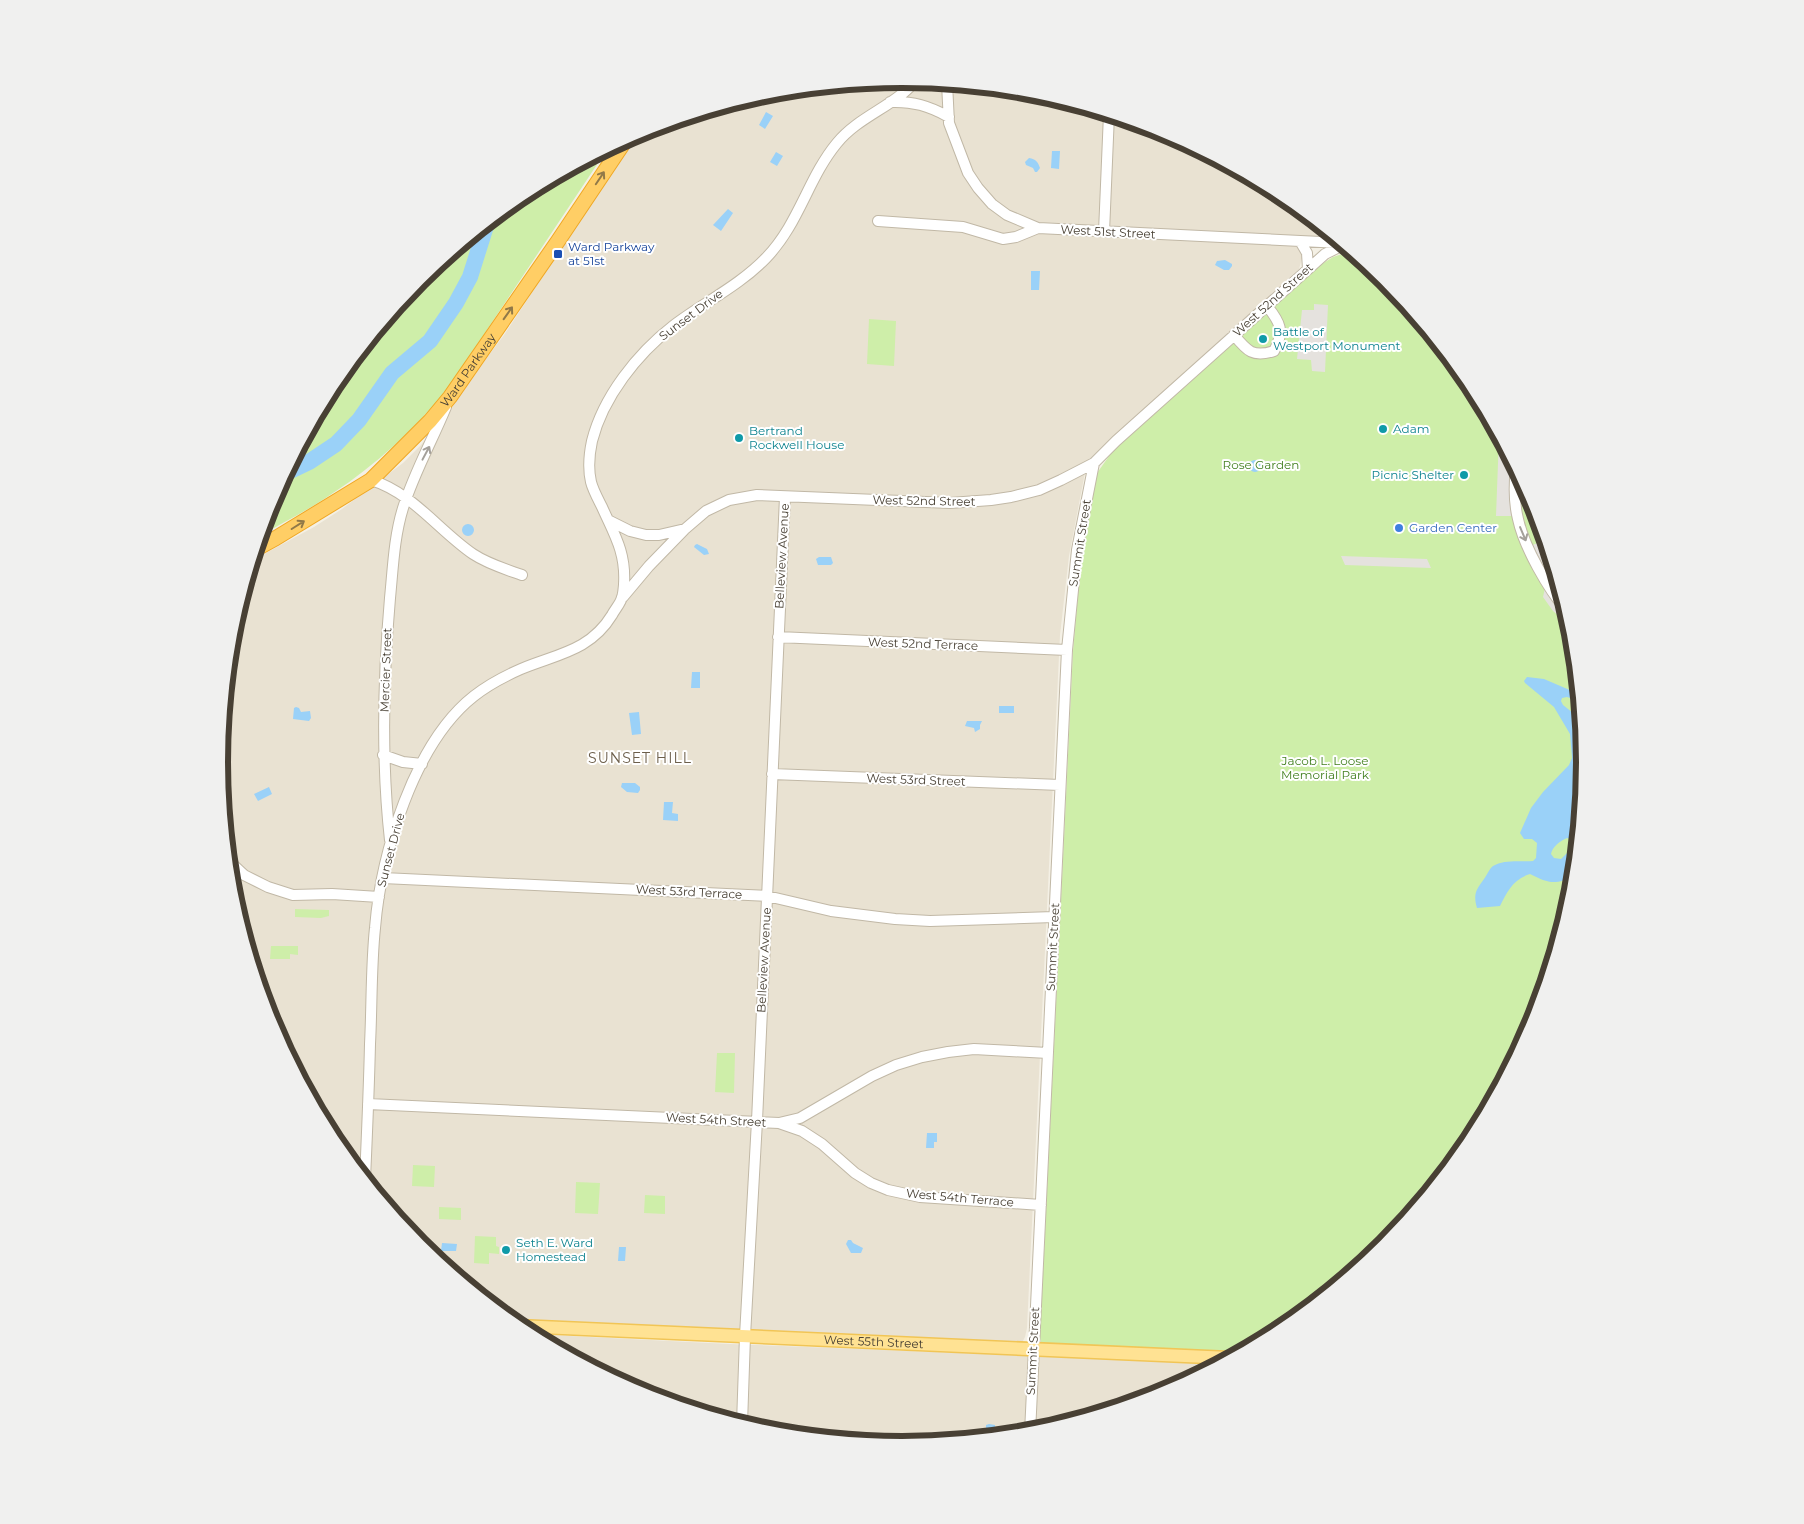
<svg xmlns="http://www.w3.org/2000/svg" width="1804" height="1524" viewBox="0 0 1804 1524" font-family="Montserrat,sans-serif">
<style>
.residential{fill:#e9e2d2}
.green{fill:#ceeea9}
.parking{fill:#e5e2de}
.water{fill:#9ad1f8;fill-rule:evenodd}
.lines{fill:none;stroke-linecap:round;stroke-linejoin:round}
.river{stroke:#9ad1f8;stroke-width:16}
.minor-casing{stroke:#c1b8a6;stroke-width:12}
.major-casing{stroke:#f1c556;stroke-width:15}
.highway-casing{stroke:#efa724;stroke-width:16}
.minor{stroke:#fff;stroke-width:10}
.major{stroke:#ffe293;stroke-width:12}
.highway{stroke:#ffce65;stroke-width:14}
.oneway{stroke:#917948}
.oneway2{stroke:#a4a09a}
.transit-dot{fill:#1a4fb4;stroke:#fff;stroke-width:2}
.culture-dot{fill:#0f9aa8;stroke:#fff;stroke-width:2}
.shop-dot{fill:#3f7fe0;stroke:#fff;stroke-width:2}
.labels{text-anchor:middle;stroke-width:4;stroke-linejoin:round;paint-order:stroke}
.street-label{font-size:12px;fill:#484034;stroke:#fff}
.transit-label{font-size:12px;fill:#164399;stroke:#fff;text-anchor:start}
.culture-label{font-size:12px;fill:#0d838f;stroke:#fff;text-anchor:start}
.park-label{font-size:12px;fill:#438020;stroke:#fff}
.shop-label{font-size:12px;fill:#366cbe;stroke:#fff;text-anchor:start}
.neighbourhood-label{font-size:14px;letter-spacing:1px;fill:#6c5e4a;stroke:#fff}
.rim{fill:none;stroke:#484034;stroke-width:6}
</style>
<rect width="100%" height="100%" fill="#f4f0e5"/>
<path class="residential" d="M902,79l134,13 128,39 118,63 52,43 -19,-1 -12,19 -4,14 -203,184 -9,9 -18,94 -9,79 -33,693 -2,9 -2,4 -6,2 -506,-23 -92,-75 -85,-104 -63,-118 -39,-128 -13,-133 13,-134 21,-68 61,-33 28,-18 61,-46 18,-18 83,-110 133,-202 132,-41z
M530,1334l200,10 490,19 -57,30 -128,39 -133,13 -134,-13 -128,-39z"/>
<path class="green" d="M608,148l-161,242c-33,39 -71,75 -114,103 -23,16 -49,29 -73,43l11,-36 63,-118 85,-103 104,-85z
M1351,251l34,28 85,104 63,118 39,128 13,133 -13,134 -39,128 -63,118 -85,103 -104,85 -42,23 -196,-9 -2,-1 -1,-6 33,-686 9,-102 15,-76 15,-21 210,-188 11,-7z
M869,319l27,2 -2,45 -27,-2z
M295,909l34,1v6l-8,2 -26,-1z
M271,946h27v9l-8,-1v5h-20z
M717,1053h18l-1,40 -19,-1z
M413,1165l22,1 -1,21 -22,-1z
M576,1182l24,1 -2,31 -23,-1z
M645,1195l20,1v18l-21,-1z
M439,1207l22,1v12l-22,-1z
M475,1236l21,1v9l3,1v7l-10,-1v11l-15,-1z"/>
<path class="parking" d="M1314,304l14,1 -3,67 -13,-1 -1,-11 -14,-1 5,-49h12z
M1499,437l17,31 1,48h-21z
M1542,541l13,31 17,55 -19,-16 -10,-14 2,-9 -17,-41z
M1341,556l86,3 4,9 -86,-3z"/>
<path class="water" d="M766,112l7,4 -8,13 -6,-4z
M1052,151h8l-1,18 -8,-1z
M776,152l7,4 -6,10 -7,-4z
M1029,158c7,1 9,4 11,10l-3,4h-2l-2,-4 -7,-3 -1,-3z
M728,209l5,4 -12,18 -8,-6z
M1225,260l7,4v2l-3,4h-5l-9,-5 2,-4z
M1031,271h9l-1,19h-8z
M1249 466a6 6 0 1 1 12 0a6 6 0 1 1-12 0Z
M462 530a6 6 0 1 1 12 0a6 6 0 1 1-12 0Z
M697,544l10,5 2,5 -5,1 -10,-8 1,-2z
M819,557h12l2,6 -2,2h-13l-2,-6z
M692,672h8v16h-9z
M1527,677l17,2 35,15v7l-12,-4 -5,1 -1,3 2,4 10,8 8,11 4,38 -11,113c-18,11 -26,8 -44,-1 -17,5 -23,18 -30,32l-23,2c-4,-14 -1,-18 7,-29 3,-4 5,-10 9,-13 11,-7 28,-4 40,-5l3,-3 1,-15 -5,-4h-8l-4,-6 11,-25 12,-16 26,-27 3,-7 -2,-24 -16,-27 -29,-24 -1,-2zM1567,838l6,2v7l-12,12 -7,-1 -3,-4c1,-7 9,-13 16,-16z
M999,706h15v7h-15z
M296,707l3,1 2,4 9,-1 1,7 -2,3 -16,-2 1,-11z
M639,712l2,22 -9,1 -3,-22z
M967,721h15l-2,4v4l-5,3 -1,-4 -9,-2z
M622,783h13l5,4v3l-2,3 -11,-1 -6,-5z
M269,787l3,7 -14,7 -4,-7z
M664,802h9l-1,11 6,1v7l-15,-1z
M927,1133h10v9h-3v6h-8z
M848,1240h3l2,3 10,5 -2,5h-10l-5,-9z
M442,1243l15,1 -1,7h-15z
M619,1247h7l-1,14h-7z
M989,1424l6,1 -1,11 -8,1v-12z"/>
<g class="lines">
<path class="river" d="M286,473l23,-11 27,-18 23,-24 33,-47 38,-32 26,-38 14,-26 17,-54"/>
<g class="minor-casing">
<path id="minor" d="M947,83l2,40 19,50 10,15 14,16 15,11 31,13
M890,102c23,-1 39,4 59,15
M878,221l85,6 40,12 13,-2 22,-9 303,15
M1104,232l5,-118
M1300,241l7,12 1,16
M1234,335c13,16 19,23 40,16 11,-20 6,-29 -7,-45
M1516,468c-2,17 -2,35 2,51 6,28 30,70 49,92
M371,480c42,13 67,50 102,74 15,10 32,15 49,21
M608,520l22,11 16,4h13l26,-6 21,-18 23,-11 28,-5 193,8 41,-3 20,-3 28,-7 22,-10 33,-17 22,-22 209,-187 18,-9
M623,597l26,-31 35,-36
M778,637l289,13
M383,755l20,7 19,2
M772,774l288,11
M390,840c-9,-81 -7,-161 0,-242 3,-30 4,-61 13,-90 11,-35 29,-67 43,-101
M229,861l15,14 24,12 25,8 39,-1 47,3
M383,878l384,18 64,15 64,8 35,2 124,-4
M368,1104l411,19 21,-5 72,-42 24,-11 26,-8 26,-5 26,-3 74,4
M779,1123l23,8 20,13 33,29 16,10 17,7 32,7 121,8
M365,1179c2,-45 4,-90 5,-135 2,-39 1,-78 5,-116 6,-74 39,-185 99,-232 14,-11 31,-20 47,-27 36,-15 69,-18 91,-54 3,-6 9,-12 10,-18 1,-1 2,-11 2,-13 2,-32 -10,-50 -22,-77 -4,-8 -9,-17 -11,-25 -3,-13 -2,-27 1,-41 11,-44 45,-87 81,-115 30,-23 66,-40 93,-68 33,-34 42,-80 71,-115 18,-22 44,-32 65,-49 5,-4 10,-9 15,-14
M742,1424l3,-88 12,-215 28,-624
M1030,1433l37,-783 10,-100 17,-87"/>
</g>
<g class="major-casing">
<g id="major">
<path id="s1" d="M518,1326l712,32"/>
</g>
</g>
<g class="highway-casing">
<g id="highway">
<path id="s2" d="M256,549l20,-11 95,-58 59,-59 20,-24 108,-156 69,-103"/>
</g>
</g>
<use href="#minor" class="minor"/>
<use href="#major" class="major"/>
<use href="#highway" class="highway"/>
</g>
<defs><path id="oneway-shaft" d="M-6 0H5M1.5-3L5.5 0L1.5 3" fill="none" stroke-width="1.6" stroke-linecap="round" stroke-linejoin="round" transform="scale(1.25)"/></defs>
<g class="oneway">
<use href="#oneway-shaft" transform="translate(600 178) rotate(-56)"/>
<use href="#oneway-shaft" transform="translate(508 313) rotate(-55)"/>
<use href="#oneway-shaft" transform="translate(298 525) rotate(-32)"/>
</g>
<g class="oneway2">
<use href="#oneway-shaft" transform="translate(426 453) rotate(-62)"/>
<use href="#oneway-shaft" transform="translate(1523 534) rotate(67)"/>
</g>
<rect class="transit-dot" x="553" y="249" width="10" height="10" rx="2.5"/>
<g class="culture-dot">
<circle cx="1263" cy="339" r="5"/>
<circle cx="1383" cy="429" r="5"/>
<circle cx="739" cy="438" r="5"/>
<circle cx="1464" cy="475" r="5"/>
<circle cx="506" cy="1250" r="5"/>
</g>
<circle class="shop-dot" cx="1399" cy="528" r="5"/>
<g class="labels">
<g class="street-label">
<text transform="translate(1108 232) rotate(3)" y="4">West 51st Street</text>
<text transform="translate(1273 300) rotate(-42)" y="4">West 52nd Street</text>
<text transform="translate(691 315) rotate(-37)" y="4">Sunset Drive</text>
<text dy="4" stroke="none"><textPath href="#s2" startOffset="281">Ward Parkway</textPath></text>
<text transform="translate(924 501) rotate(1)" y="4">West 52nd Street</text>
<text transform="translate(1080 543) rotate(-81)" y="4">Summit Street</text>
<text transform="translate(782 556) rotate(-87)" y="4">Belleview Avenue</text>
<text transform="translate(923 644) rotate(2)" y="4">West 52nd Terrace</text>
<text transform="translate(386 670) rotate(-88)" y="4">Mercier Street</text>
<text transform="translate(916 780) rotate(2)" y="4">West 53rd Street</text>
<text transform="translate(391 850) rotate(-75)" y="4">Sunset Drive</text>
<text transform="translate(689 892) rotate(3)" y="4">West 53rd Terrace</text>
<text transform="translate(1053 947) rotate(-87)" y="4">Summit Street</text>
<text transform="translate(764 960) rotate(-87)" y="4">Belleview Avenue</text>
<text transform="translate(716 1120) rotate(3)" y="4">West 54th Street</text>
<text transform="translate(960 1198) rotate(5)" y="4">West 54th Terrace</text>
<text dy="4" stroke="none"><textPath href="#s1" startOffset="356">West 55th Street</textPath></text>
<text transform="translate(1033 1351) rotate(-87)" y="4">Summit Street</text>
</g>
<g class="transit-label">
<text x="568" y="251">Ward Parkway<tspan x="568" dy="14">at 51st</tspan></text>
</g>
<g class="culture-label">
<text x="1273" y="336">Battle of<tspan x="1273" dy="14">Westport Monument</tspan></text>
<text x="1393" y="433">Adam</text>
<text x="749" y="435">Bertrand<tspan x="749" dy="14">Rockwell House</tspan></text>
<text x="1454" y="479" text-anchor="end">Picnic Shelter</text>
<text x="516" y="1247">Seth E. Ward<tspan x="516" dy="14">Homestead</tspan></text>
</g>
<g class="park-label">
<text x="1261" y="469">Rose Garden</text>
<text x="1325" y="765">Jacob L. Loose<tspan x="1325" dy="14">Memorial Park</tspan></text>
</g>
<g class="shop-label">
<text x="1409" y="532">Garden Center</text>
</g>
<g class="neighbourhood-label">
<text x="640" y="763">SUNSET HILL</text>
</g>
</g>
<path d="M0 0H1804V1524H0ZM228 762a674 674 0 1 1 1348 0a674 674 0 1 1-1348 0Z" fill="#f0f0ef" fill-rule="evenodd"/>
<path class="rim" d="M228 762a674 674 0 1 1 1348 0a674 674 0 1 1-1348 0Z"/>
</svg>
